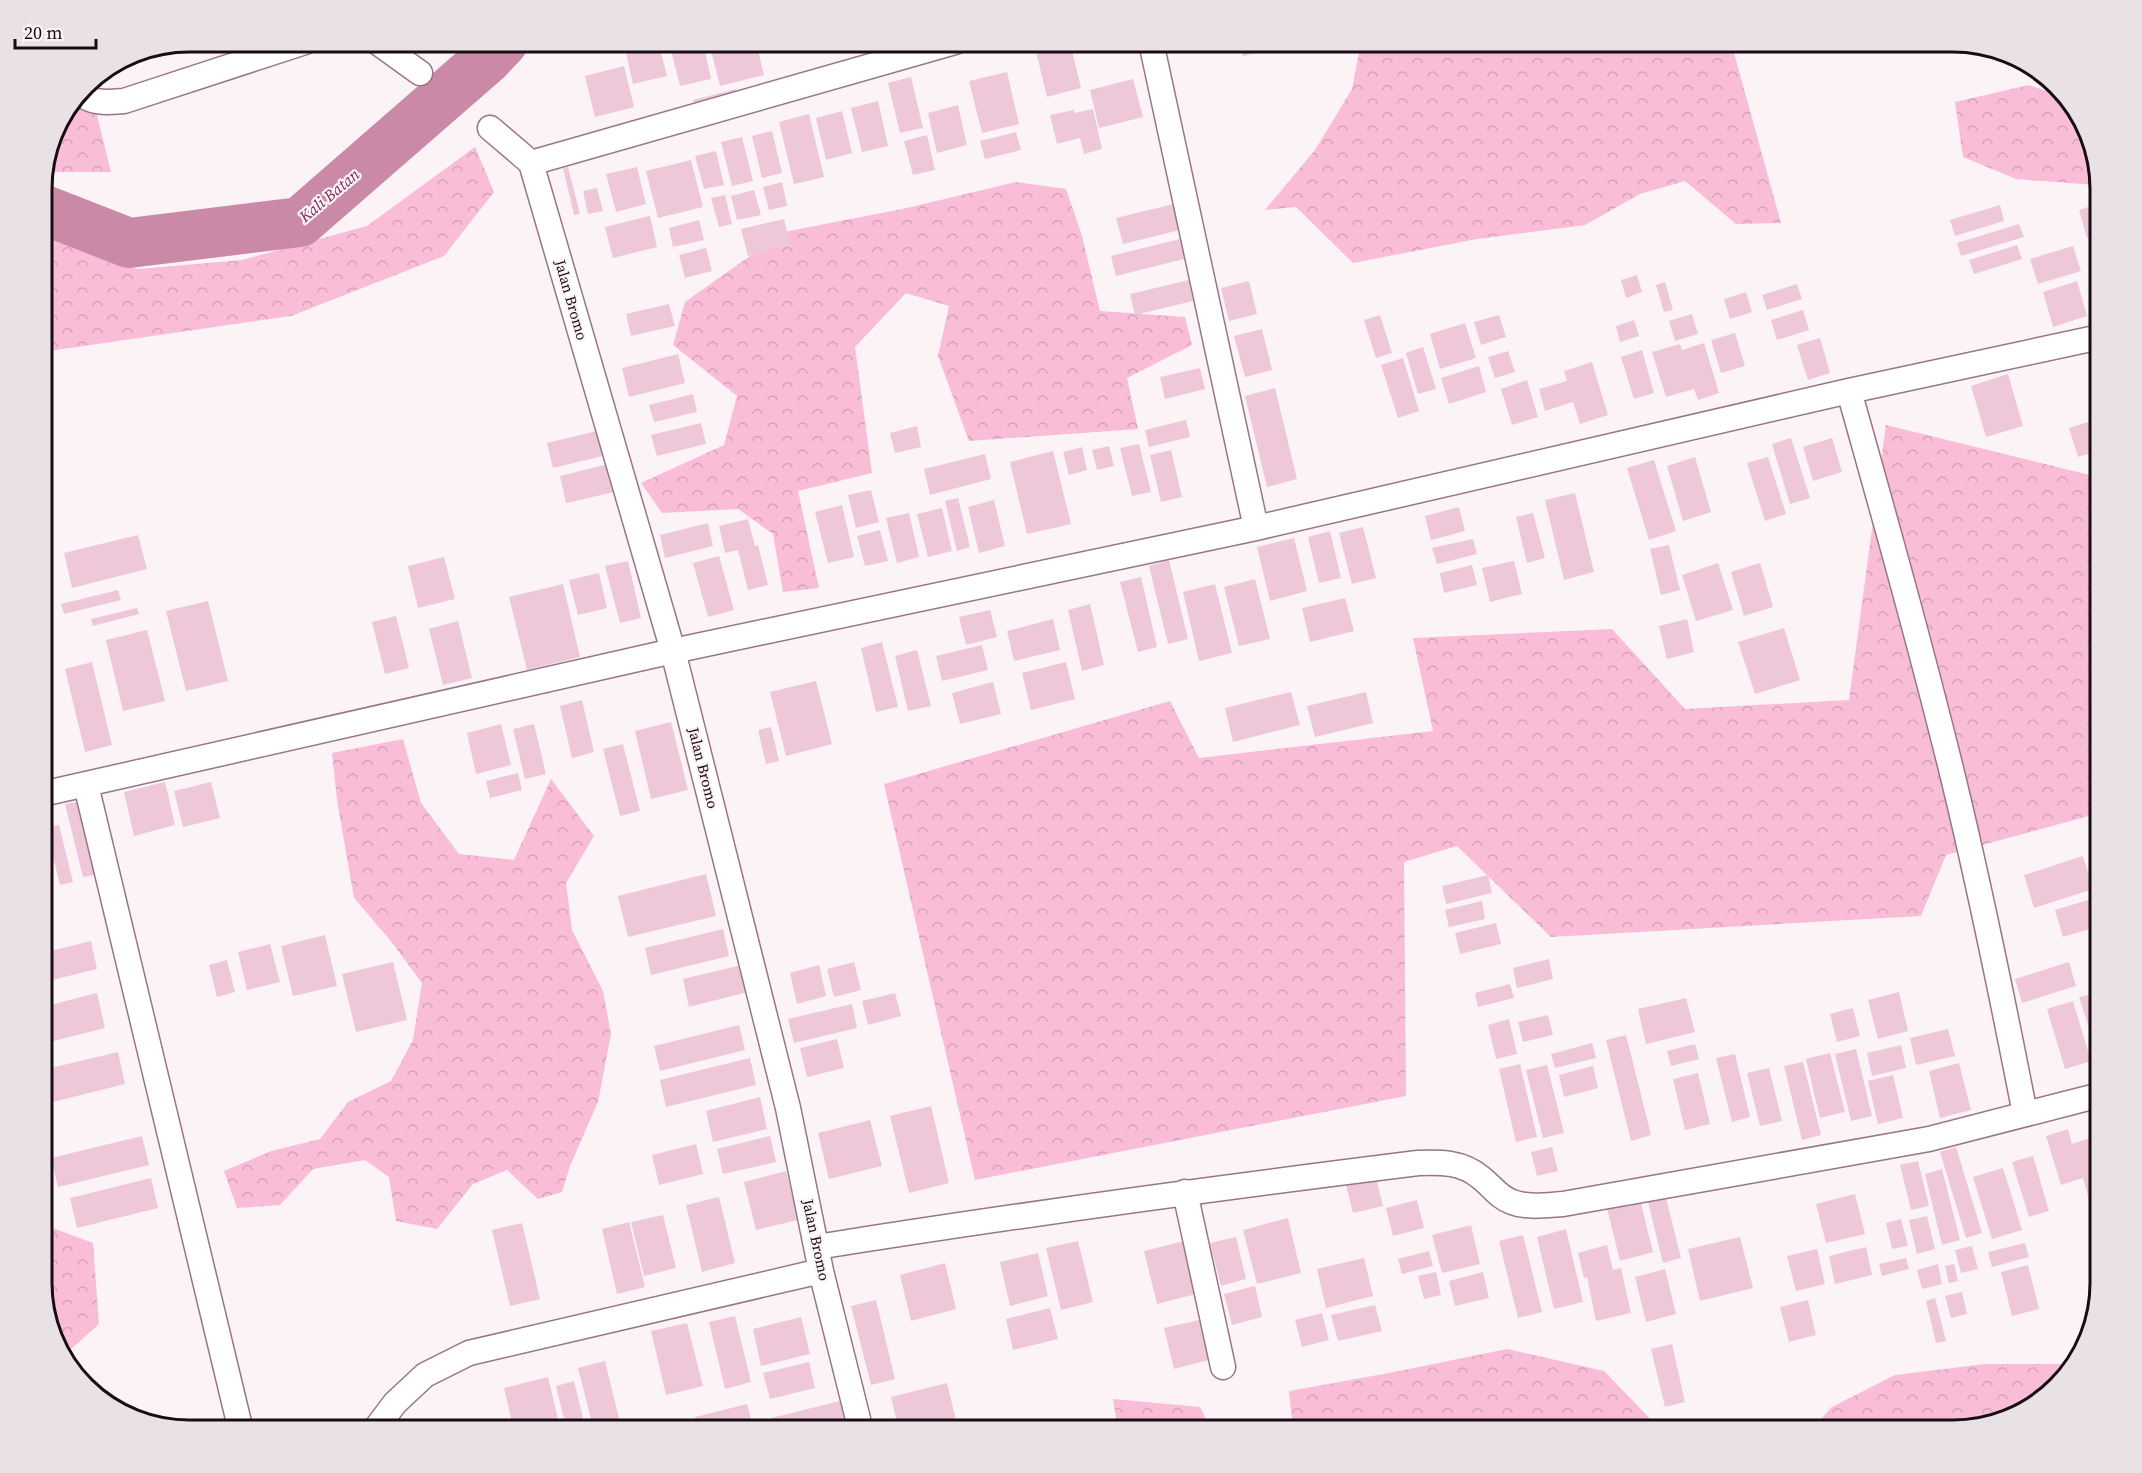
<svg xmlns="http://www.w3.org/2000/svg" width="2142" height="1473" viewBox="0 0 2142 1473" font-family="'Source Serif 4',serif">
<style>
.forest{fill:url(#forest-crowns)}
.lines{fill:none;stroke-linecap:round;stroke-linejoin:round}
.river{stroke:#cb89a8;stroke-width:50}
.building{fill:#eec8d9}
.minor-casing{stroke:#987686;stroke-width:27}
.minor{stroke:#fff;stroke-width:24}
.labels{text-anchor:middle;stroke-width:4.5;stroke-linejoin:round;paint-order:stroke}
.street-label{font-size:15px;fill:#190c12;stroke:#fbf3f6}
.water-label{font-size:16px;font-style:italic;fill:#792b56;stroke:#fbf3f6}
.rim{fill:none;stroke:#190c12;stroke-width:3}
</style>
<defs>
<pattern id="forest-crowns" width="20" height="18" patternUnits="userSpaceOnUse" patternTransform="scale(1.5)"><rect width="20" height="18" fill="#f9bdd8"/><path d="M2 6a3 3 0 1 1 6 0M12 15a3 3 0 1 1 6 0" fill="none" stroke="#d5a1b8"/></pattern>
</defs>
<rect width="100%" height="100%" fill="#fbf3f6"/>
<path class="forest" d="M1361,42h370l50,181 -45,1 -51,-43 -45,13 -55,31 -108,14 -124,24 -57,-56 -31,3 50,-60 37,-61z
M89,83l22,89h-67l9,-39z
M2029,85l31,11 25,28 15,63 -4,-2 -80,-6 -53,-22 -8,-55z
M475,147l19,45 -50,64 -153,60 -249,36v-117l96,34 104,-9 125,-34z
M1016,182l50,7 16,47 18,75 85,6 7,28 -65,33 11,51 -169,12 -31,-85 11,-50 -43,-13 -51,54 17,126 -74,18 21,97 -36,4 -10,-58 -35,-25 -76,4 -21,-30 83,-38 13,-49 -64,-51 12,-43 99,-70 123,-24z
M1886,425l208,51 6,17v328l-4,-7 -150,41 -25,61 -370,21 -94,-91 -53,16 2,234 -431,84 -91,-396 286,-83 29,57 234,-27 -20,-93 199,-9 73,80 164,-9z
M403,739l18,64 38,51 55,6 37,-81 43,57 -28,47 6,47 31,61 8,43 -13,68 -28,64 -8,26 -24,7 -31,-29 -34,14 -36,45 -41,-8 -7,-44 -24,-17 -52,9 -33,36 -43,3 -13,-37 47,-20 49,-12 28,-37 43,-21 22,-41 9,-57 -32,-43 -36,-42 -17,-98 -5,-47z
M42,1224l51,19 6,81 -37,33 -20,-64z
M2091,1281l9,3 -15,50z
M1507,1349l97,22 58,60h-369l-4,-40 100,-18z
M1985,1364h91l-58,52 -65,15h-143l22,-24 63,-32z
M1113,1399l87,8 12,24h-94z"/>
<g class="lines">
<path class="river" d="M42,209l87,34 171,-21 186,-162 17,-18"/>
</g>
<path class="building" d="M669,42h34l8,37 -31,7z
M709,42h47l8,33 -44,11z
M1057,42h13l11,46 -34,9 -12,-50z
M1182,42h29l1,1 -28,7z
M1239,42h27l2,8 -25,6z
M1287,42h22v1l-20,5z
M659,45l8,31 -34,8 -7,-31z
M624,66l10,41 -39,10 -10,-41z
M1007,72l12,52 -37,9 -13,-52z
M911,77l12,51 -23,5 -12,-50z
M1133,79l10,38 -44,11 -9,-38z
M736,89l2,8 -43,11 -2,-8z
M878,101l10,45 -26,6 -11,-44z
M958,105l9,40 -30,8 -9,-40z
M1093,109l9,40 -18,5 -4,-16 -23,6 -7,-29 24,-5v3z
M842,111l10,42 -26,7 -10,-42z
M809,114l15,63 -30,7 -15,-62z
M772,131l10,42 -20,5 -10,-42z
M1016,132l5,18 -36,9 -5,-18z
M927,135l8,35 -22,5 -9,-34z
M742,137l11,44 -21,5 -11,-44z
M716,151l8,34 -20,4 -9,-33z
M691,160l12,47 -45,11 -12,-47z
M568,167l12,47 -6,1 -11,-47z
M637,167l9,37 -30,8 -10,-38z
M782,182l5,24 -18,4 -6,-23z
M597,188l6,23 -15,3 -5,-23z
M754,190l7,25 -24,5 -6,-24z
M725,195l7,29 -13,3 -8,-29z
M1178,203l6,26 -61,15 -7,-26z
M2100,203v31l-13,4 -8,-28z
M2000,205l4,16 -49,15 -5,-16z
M650,216l7,31 -44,11 -8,-31z
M784,219l6,26 -42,11 -7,-27z
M699,220l5,20 -31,7 -4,-19z
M2019,224l5,13 -63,19 -4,-13z
M1184,238l4,20 -72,18 -5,-20z
M2100,243v40h-1l-10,-36z
M2017,245l5,14 -48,15 -5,-14z
M2073,246l8,25 -43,13 -8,-25z
M706,248l6,23 -27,7 -6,-23z
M1637,275l5,17 -16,6 -5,-18z
M1189,280l4,21 -58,14 -5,-21z
M1249,281l8,33 -28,7 -8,-33z
M2077,281l10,35 -34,11 -10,-35z
M1665,282l8,28 -9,2 -8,-27z
M1797,284l5,15 -35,11 -5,-15z
M1746,292l6,20 -22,7 -6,-20z
M669,304l6,22 -44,10 -5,-22z
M1803,310l6,20 -32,10 -6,-20z
M1692,314l6,20 -23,7 -6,-20z
M1380,315l12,38 -16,5 -12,-38z
M1499,315l7,22 -25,8 -7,-23z
M1634,320l5,16 -19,6 -4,-16z
M1465,323l11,35 -36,11 -10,-35z
M1262,329l10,41 -27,7 -11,-41z
M1735,333l10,33 -24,7 -10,-33z
M1820,338l10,35 -22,7 -11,-35z
M1704,343l15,50 -21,7 -4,-11 -28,8 -14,-45 28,-8 2,6z
M1423,347l13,42 -18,5 -12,-41z
M1642,350l12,43 -20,6 -13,-42z
M1508,351l7,21 -20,6 -7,-21z
M678,354l7,29 -56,14 -7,-29z
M1403,358l16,53 -21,7 -17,-53z
M1592,362l16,53 -28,9 -7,-22 -28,9 -6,-22 28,-8 -3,-10z
M1479,366l7,26 -37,12 -8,-26z
M1200,368l5,21 -40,10 -5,-22z
M2008,374l15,52 -37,11 -15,-51z
M2100,378v39h-1l-10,-35z
M1527,380l11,37 -26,8 -11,-36z
M1275,388l22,91 -30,8 -22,-91z
M693,394l4,18 -43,10 -5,-17z
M2097,419l3,10v21l-22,7 -9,-29z
M1186,420l4,17 -41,10 -4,-17z
M701,423l5,21 -49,12 -6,-21z
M917,426l4,21 -26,6 -5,-20z
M601,430l6,25 -54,13 -6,-25z
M1791,438l19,60 -20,6 -18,-60z
M1832,438l10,34 -29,9 -10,-34z
M1139,444l12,48 -19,4 -12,-48z
M1109,446l5,20 -17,4 -5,-20z
M1082,447l5,23 -18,5 -6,-23z
M1171,450l11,47 -21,5 -11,-47z
M1053,451l18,73 -44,10 -17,-72z
M985,454l6,25 -61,16 -6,-26z
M1695,457l16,55 -28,9 -16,-55z
M1768,457l18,57 -21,7 -18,-58z
M1654,460l22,71 -27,9 -22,-72z
M612,463l7,28 -53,12 -6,-27z
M871,490l8,32 -23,6 -8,-33z
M1575,493l19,79 -30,8 -19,-80z
M958,498l12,49 -13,4 -12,-50z
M994,500l11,46 -26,7 -11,-46z
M842,505l12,52 -26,6 -13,-51z
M1459,507l6,24 -34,9 -6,-24z
M942,508l10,43 -24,6 -11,-43z
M909,513l10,44 -22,6 -11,-45z
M1533,513l12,45 -18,5 -11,-46z
M748,519l7,27 3,-1 10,40 -20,5 -10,-40 -13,3 -6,-27z
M708,523l5,23 -48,12 -5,-23z
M1363,527l13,51 -24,6 -13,-51z
M880,530l8,31 -23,5 -8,-30z
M1330,531l11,47 -22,5 -11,-46z
M138,535l9,34 -75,19 -8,-35z
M1294,538l13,53 -37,10 -13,-54z
M1473,539l4,15 -40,10 -5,-16z
M1669,545l11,45 -19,5 -11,-46z
M719,556l15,54 -26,7 -15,-54z
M444,557l11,42 -37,9 -10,-42z
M1169,560l19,79 -20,5 -19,-78z
M628,561l13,57 -21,5 -15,-57z
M1514,561l8,33 -32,8 -8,-34z
M1718,563l15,47 -37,11 -14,-46z
M1760,563l13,44 -29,9 -13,-44z
M1472,565l5,20 -33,8 -4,-20z
M599,573l8,35 -29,7 -9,-35z
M1141,577l16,70 -19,5 -18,-70z
M1255,579l15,60 -31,7 -15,-59z
M563,584l17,73 -53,13 -18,-73z
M1215,584l17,69 -33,8 -16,-69z
M118,590l3,10 -57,14 -3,-10z
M1345,598l9,33 -44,11 -8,-34z
M208,601l20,80 -42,10 -20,-80z
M1090,604l14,61 -22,6 -14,-61z
M137,608l2,6 -46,12 -2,-7z
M990,610l7,27 -31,8 -7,-28z
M396,616l13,52 -24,6 -13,-52z
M1053,619l7,31 -46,11 -7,-30z
M1687,619l7,33 -27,7 -8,-33z
M458,621l14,57 -29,7 -14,-56z
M1784,628l16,52 -45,14 -17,-52z
M147,630l18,71 -42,10 -17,-71z
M882,642l16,65 -22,5 -15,-64z
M982,645l6,25 -46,11 -6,-25z
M917,650l14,56 -23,5 -13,-55z
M92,662l20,83 -27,7 -20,-83z
M1066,662l9,37 -44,11 -9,-37z
M816,681l16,63 -46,12 -16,-64z
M993,682l8,32 -41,10 -8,-31z
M1291,692l9,33 -67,17 -8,-34z
M1366,692l7,31 -58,14 -8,-31z
M582,700l12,52 -22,6 -12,-52z
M671,722l17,68 -37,9 -16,-68z
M501,724l10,41 -35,9 -9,-41z
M534,724l12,50 -21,5 -12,-50z
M771,727l8,34 -13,3 -8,-34z
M623,744l17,67 -20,5 -17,-67z
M518,773l4,17 -32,8 -4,-17z
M165,782l10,43 -41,11 -10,-44z
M211,782l9,36 -37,9 -9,-36z
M81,801l18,73 -16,3 -18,-73z
M59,825l14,57 -13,3 -14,-57z
M2083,856l10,33 -59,19 -10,-33z
M42,866l7,25 -7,2z
M706,874l10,42 -88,21 -10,-41z
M1488,875l4,18 -46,11 -4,-18z
M2098,897l2,7v22l-37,11 -8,-27z
M1482,901l3,18 -36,8 -4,-17z
M1496,923l5,21 -41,10 -5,-21z
M723,929l6,27 -78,19 -6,-27z
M325,935l12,51 -44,10 -12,-50z
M91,941l6,28 -53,13 -2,-29z
M270,944l10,38 -33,8 -9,-38z
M1549,959l4,20 -36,9 -4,-20z
M227,960l8,32 -18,5 -8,-32z
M393,962l14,58 -51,12 -14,-58z
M854,962l7,28 -27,7 -7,-28z
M2069,962l7,24 -54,17 -7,-24z
M742,965l6,27 -59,15 -6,-28z
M819,965l7,31 -29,8 -7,-31z
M1510,984l4,14 -36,9 -3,-14z
M1899,992l9,39 -30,8 -10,-39z
M97,993l8,35 -63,16v-37z
M895,993l6,23 -33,9 -6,-24z
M2092,994l8,26v8l-10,3 -11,-34z
M1686,998l9,34 -49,12 -8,-35z
M2073,1001l18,60 -26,8 -18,-60z
M852,1004l5,24 -63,15 -6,-24z
M1853,1008l7,28 -23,6 -7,-28z
M1548,1015l5,20 -30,7 -5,-20z
M1509,1019l8,35 -21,5 -8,-34z
M739,1025l6,25 -85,21 -6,-25z
M1948,1029l7,27 -39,9 -6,-27z
M1626,1035l25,100 -20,6 -25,-101z
M837,1039l7,29 -37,9 -7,-29z
M1592,1043l4,15 -41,10 -4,-14z
M1695,1044l4,15 -28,7 -4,-15z
M1901,1045l5,23 -34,8 -5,-23z
M1856,1049l16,67 -21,5 -16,-67z
M118,1052l7,32 -80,20 -3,-12v-22z
M1830,1053l15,59 -25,6 -14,-59z
M1735,1054l15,63 -18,5 -16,-64z
M750,1058l6,27 -90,22 -6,-27z
M1803,1062l18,73 -19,5 -18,-74z
M1959,1063l12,47 -31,8 -11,-47z
M1520,1064l17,73 -21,5 -17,-73z
M1547,1065l17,68 -21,5 -17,-68z
M1593,1066l5,22 -34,9 -5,-22z
M1769,1068l13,53 -22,5 -13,-53z
M1698,1073l12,51 -25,6 -12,-51z
M1893,1075l10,43 -25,6 -10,-43z
M760,1097l7,32 -54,13 -7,-31z
M931,1106l18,77 -40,10 -19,-77z
M870,1120l12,46 -53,13 -11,-46z
M2068,1129l4,15 27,-9 1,69 -9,3 -8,-29 -22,7 -15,-49z
M142,1136l7,29 -91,22 -7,-29z
M770,1136l6,26 -53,12 -6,-25z
M696,1144l7,30 -44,11 -7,-30z
M1552,1147l6,24 -21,5 -6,-24z
M1956,1147l26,86 -16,5 -26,-86z
M2033,1156l16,55 -20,6 -17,-55z
M1918,1161l11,45 -18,4 -11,-45z
M2003,1168l19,62 -30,9 -19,-62z
M1942,1169l18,71 -18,5 -17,-71z
M786,1171l12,49 -42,10 -12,-48z
M1375,1174l8,32 -30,7 -8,-32z
M151,1178l7,30 -81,20 -7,-30z
M1663,1186l18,72 -18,5 -18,-73z
M1637,1188l16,64 -33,9 -16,-65z
M1855,1194l10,40 -39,9 -10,-39z
M719,1197l16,66 -33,9 -16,-67z
M1417,1200l7,28 -31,8 -7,-28z
M663,1215l13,53 -32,8 -13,-54z
M1927,1216l8,33 -18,5 -8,-34z
M1288,1218l13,55 -44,11 -14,-54z
M1901,1219l7,27 -16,3 -6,-26z
M629,1222l16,65 -28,7 -15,-65z
M522,1223l18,76 -30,7 -18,-76z
M1471,1225l9,39 -38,9 -10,-38z
M1566,1229l17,73 -29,7 -17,-72z
M1523,1235l19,77 -24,6 -19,-77z
M1236,1237l10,42 -25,7 -11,-43z
M1740,1237l13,51 -53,13 -12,-52z
M1188,1240l12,53 -43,11 -13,-53z
M1078,1241l15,61 -32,8 -15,-62z
M2025,1243l4,14 -37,10 -4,-15z
M1607,1245l6,25 8,-2 10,45 -35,8 -9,-44 -3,1 -6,-25z
M1972,1246l6,23 -17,4 -6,-23z
M1866,1247l6,28 -37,9 -6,-28z
M1817,1249l8,35 -29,7 -9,-35z
M1429,1251l4,15 -31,8 -4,-15z
M1038,1253l10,43 -38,10 -10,-44z
M1364,1258l9,38 -47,12 -9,-39z
M1906,1258l3,11 -27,7 -3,-12z
M945,1263l11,46 -45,12 -11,-46z
M1938,1264l4,20 -20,5 -5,-19z
M1954,1264l4,17 -9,2 -4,-17z
M2028,1265l11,44 -27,7 -11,-44z
M1665,1269l11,45 -30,8 -11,-45z
M1436,1272l5,23 -17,4 -6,-23z
M1483,1272l6,26 -34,8 -6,-25z
M1255,1286l7,31 -30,8 -8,-31z
M1962,1292l5,22 -16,4 -6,-22z
M1935,1298l11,43 -10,2 -10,-42z
M876,1300l19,79 -24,6 -20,-79z
M1808,1300l8,35 -27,7 -9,-35z
M1375,1305l7,26 -44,10 -7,-26z
M1050,1308l8,31 -45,11 -7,-31z
M1322,1313l7,27 -27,7 -7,-27z
M735,1316l16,66 -26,7 -16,-67z
M801,1317l9,37 -49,12 -8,-37z
M1199,1320l10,40 -35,9 -10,-41z
M687,1323l16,63 -37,9 -15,-64z
M1672,1344l13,58 -20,5 -14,-58z
M605,1361l17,70h-28l-16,-63z
M809,1362l6,26 -45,11 -7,-26z
M548,1377l13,54h-47l-10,-43z
M574,1381l12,50h-19l-11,-45z
M947,1383l11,45 -13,3h-46l-8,-34z
M840,1401l7,30h-72l-4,-13z
M747,1404l7,27h-56l-3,-14z"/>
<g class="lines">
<g class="minor-casing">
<path id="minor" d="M377,42l43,31
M1151,42l105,486
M80,92c11,13 30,10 44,9l181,-59
M490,128l41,35 142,488 115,457 33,163 40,160
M531,163l424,-121
M1849,391c36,128 72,256 104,386 27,111 50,224 72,337
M86,785l155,646
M42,794l631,-143 583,-123 593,-137 251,-54
M1185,1192l38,175
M817,1247c200,-32 400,-59 601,-84 23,-1 44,-1 62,14 12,9 18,20 32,25 15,6 35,3 51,2l366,-65 171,-44
M374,1431l21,-28 30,-28 44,-22 352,-82"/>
</g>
<use href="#minor" class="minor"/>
</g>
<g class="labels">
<g class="street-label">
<text transform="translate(571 300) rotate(74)" y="5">Jalan Bromo</text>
<text transform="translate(703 768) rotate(76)" y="5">Jalan Bromo</text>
<text transform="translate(816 1240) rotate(78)" y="5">Jalan Bromo</text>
</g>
<g class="water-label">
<text transform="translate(329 195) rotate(-40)" y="6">Kali Batan</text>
</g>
</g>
<path d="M0 0H2142V1473H0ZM189 52H1953A137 137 0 0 1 2090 189V1283A137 137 0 0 1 1953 1420H189A137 137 0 0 1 52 1283V189A137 137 0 0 1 189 52Z" fill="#e9e1e4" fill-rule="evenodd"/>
<path class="rim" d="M189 52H1953A137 137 0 0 1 2090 189V1283A137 137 0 0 1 1953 1420H189A137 137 0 0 1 52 1283V189A137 137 0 0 1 189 52Z"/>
<path d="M15 39v9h81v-9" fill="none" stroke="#190c12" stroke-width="3"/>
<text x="24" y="39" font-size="18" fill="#190c12" stroke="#fbf3f6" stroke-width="4.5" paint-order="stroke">20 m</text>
</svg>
